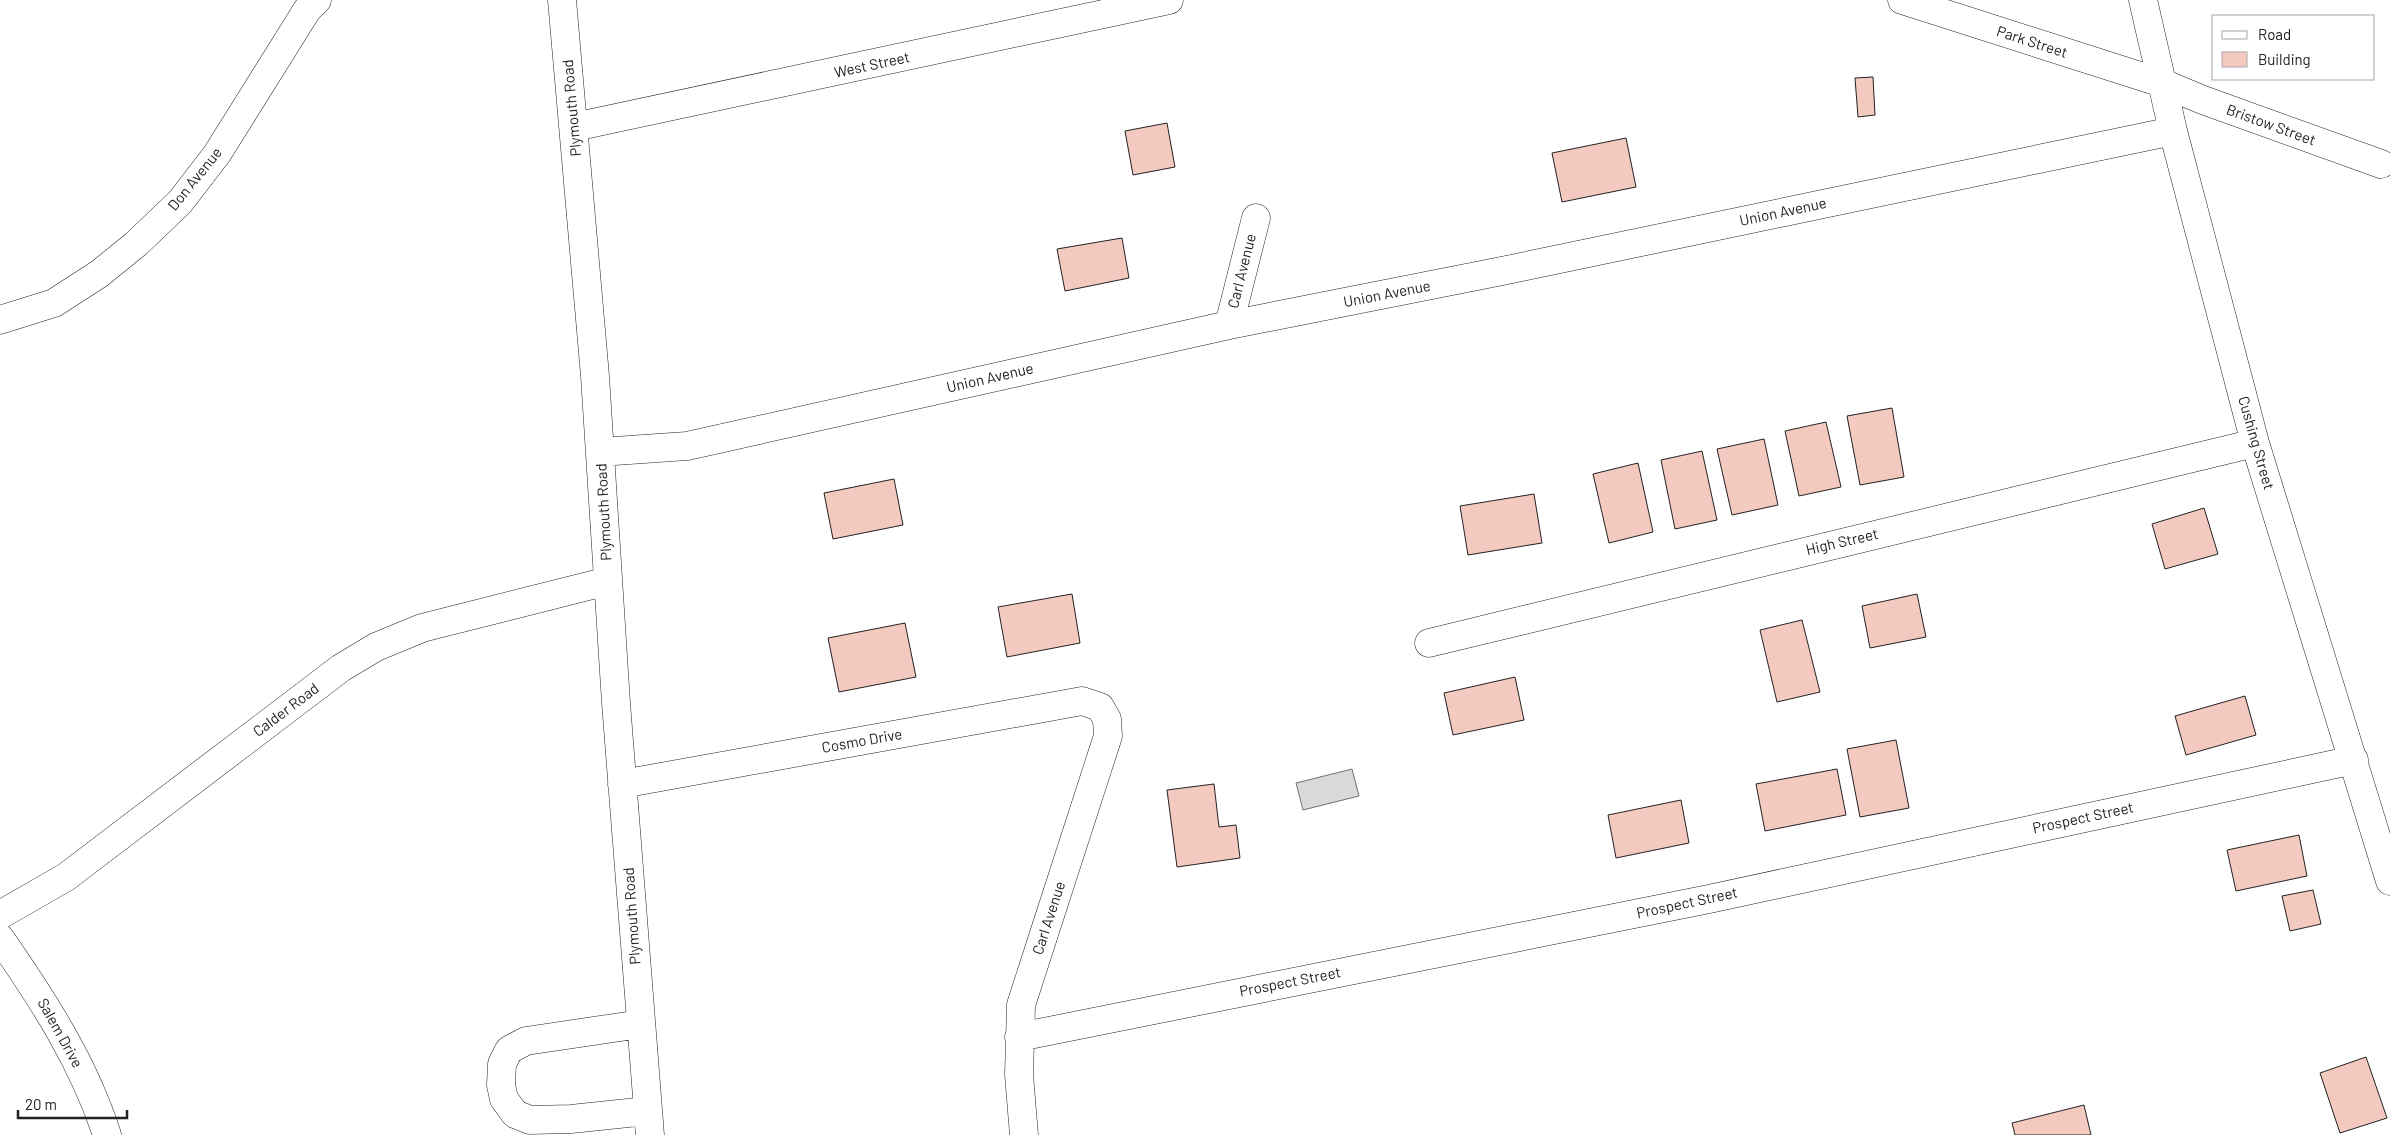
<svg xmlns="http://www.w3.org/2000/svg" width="2390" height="1135" viewBox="0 0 2390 1135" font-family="Barlow,sans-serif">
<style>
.water{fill:#d9d9d9;stroke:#6f6f6f}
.building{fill:#f3c9c0;stroke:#222}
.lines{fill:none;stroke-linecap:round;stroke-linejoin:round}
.street-casing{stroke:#222;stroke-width:29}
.street{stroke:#fff;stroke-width:28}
.labels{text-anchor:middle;stroke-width:4;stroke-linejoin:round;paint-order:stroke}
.street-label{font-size:15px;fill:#222;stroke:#fff}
</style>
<rect width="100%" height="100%" fill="#fff"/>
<path class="water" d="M1352,769l7,27 -56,14 -7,-27z"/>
<path class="building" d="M1873,77l2,38 -17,2 -3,-39z
M1167,123l8,44 -42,8 -8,-44z
M1626,138l10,49 -74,15 -10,-49z
M1122,238l7,40 -64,13 -8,-42z
M1892,408l12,69 -44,8 -13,-69z
M1826,422l15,65 -42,9 -14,-65z
M1764,439l14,66 -46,10 -15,-66z
M1702,451l15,69 -42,9 -14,-69z
M1638,463l15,69 -44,11 -16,-69z
M894,479l9,46 -70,14 -9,-46z
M1534,494l8,49 -74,12 -8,-49z
M2204,508l14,46 -53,15 -13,-45z
M1072,594l8,49 -73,14 -9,-50z
M1917,594l9,43 -56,11 -8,-42z
M1802,620l18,72 -43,10 -17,-72z
M905,623l11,54 -77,15 -11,-54z
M1515,677l9,43 -71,15 -9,-42z
M2245,696l11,39 -70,20 -11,-39z
M1896,740l13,68 -49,9 -13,-68z
M1837,769l9,46 -81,16 -9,-47z
M1214,784l5,43 17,-2 4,33 -63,9 -10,-77z
M1681,800l8,43 -73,15 -8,-43z
M2299,835l8,41 -71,15 -9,-41z
M2313,890l8,34 -31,7 -8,-35z
M2366,1057l21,61 -47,15 -20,-60z
M2084,1105l7,30h-76l-3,-12z"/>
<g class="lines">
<g class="street-casing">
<path id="street" d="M562,0l33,376 21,327 34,432
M1902,0l260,83 41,17 178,64
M2143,0l30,131 82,312 135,438
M574,127l595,-127
M0,320l54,-17 45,-29 37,-30 44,-42 37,-48 90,-144 10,-10
M1229,325l27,-107
M600,452l87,-6 542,-121 273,-54 671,-140
M1429,643l826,-200
M622,784l460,-83 18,6 7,12 1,17 -87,269 -2,70 5,60
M0,915l66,-38 275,-209 35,-21 46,-19 186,-47
M0,938c43,62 84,125 107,197
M641,1024l-115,17 -17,9 -7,14 -1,21 3,14 11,15 15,6 41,-1 76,-8
M1019,1037l690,-138 645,-139"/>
</g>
<use href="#street" class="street"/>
</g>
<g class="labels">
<g class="street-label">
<text transform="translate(2032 42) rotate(18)" y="5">Park Street</text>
<text transform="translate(872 65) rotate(-12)" y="5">West Street</text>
<text transform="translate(572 108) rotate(-95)" y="5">Plymouth Road</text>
<text transform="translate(2271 125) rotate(20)" y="5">Bristow Street</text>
<text transform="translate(195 179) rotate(-51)" y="5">Don Avenue</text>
<text transform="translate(1783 212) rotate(-12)" y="5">Union Avenue</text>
<text transform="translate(1242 271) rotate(-76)" y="5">Carl Avenue</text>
<text transform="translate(1387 294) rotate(-11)" y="5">Union Avenue</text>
<text transform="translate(990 378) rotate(-13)" y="5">Union Avenue</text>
<text transform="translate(2256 443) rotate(74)" y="5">Cushing Street</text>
<text transform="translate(604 512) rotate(-93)" y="5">Plymouth Road</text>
<text transform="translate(1842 542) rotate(-13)" y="5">High Street</text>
<text transform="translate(286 710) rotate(-37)" y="5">Calder Road</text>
<text transform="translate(862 741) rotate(-10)" y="5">Cosmo Drive</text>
<text transform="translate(2083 818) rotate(-12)" y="5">Prospect Street</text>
<text transform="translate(1687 903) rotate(-12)" y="5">Prospect Street</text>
<text transform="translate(632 916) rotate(-94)" y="5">Plymouth Road</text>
<text transform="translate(1049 918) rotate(-72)" y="5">Carl Avenue</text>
<text transform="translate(1290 982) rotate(-11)" y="5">Prospect Street</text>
<text transform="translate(60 1033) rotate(61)" y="5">Salem Drive</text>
</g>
</g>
<rect x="2212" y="15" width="162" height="65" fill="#ffffff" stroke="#a7a7a7"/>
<rect x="2222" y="31" width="25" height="8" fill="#ffffff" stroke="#a7a7a7"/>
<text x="2258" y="40" font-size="15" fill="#222222">Road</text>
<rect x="2222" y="52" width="25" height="15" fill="#f3c9c0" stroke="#a7a7a7"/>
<text x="2258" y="65" font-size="15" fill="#222222">Building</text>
<path d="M18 1110v8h109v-8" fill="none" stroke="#222222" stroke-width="2.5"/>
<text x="25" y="1110" font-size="15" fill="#222222" stroke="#ffffff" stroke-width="4" paint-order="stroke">20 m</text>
</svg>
